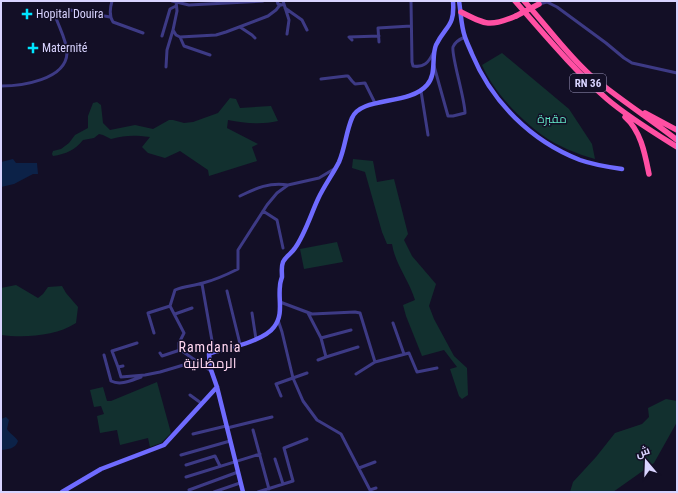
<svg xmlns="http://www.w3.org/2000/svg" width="678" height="493" viewBox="0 0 678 493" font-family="'Roboto Condensed',Cairo,sans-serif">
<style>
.green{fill:#12302f}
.water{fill:#0c2248}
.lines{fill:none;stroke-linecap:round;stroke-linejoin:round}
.street{stroke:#3d3a85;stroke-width:3}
.secondary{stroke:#6f6bff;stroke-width:4.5}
.highway{stroke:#ff4fa3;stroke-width:5.5}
.highway-bridge{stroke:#ff4fa3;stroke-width:5.5}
.poi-dot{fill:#00e5ff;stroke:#130f26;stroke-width:1.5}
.labels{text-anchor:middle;stroke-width:3;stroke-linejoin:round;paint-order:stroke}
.shield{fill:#130f26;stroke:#9e99be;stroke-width:1}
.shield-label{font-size:11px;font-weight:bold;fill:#d9d4ff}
.poi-label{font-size:12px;fill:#d9d4ff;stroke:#130f26;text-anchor:start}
.park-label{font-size:12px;fill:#5fe0c0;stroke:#130f26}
.quarter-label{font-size:14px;letter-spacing:1px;fill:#ffd6f0;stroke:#130f26}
</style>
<rect width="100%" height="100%" fill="#130f26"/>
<path class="green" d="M502,53l67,56 23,35 3,15c-18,-5 -38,-13 -53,-24 -23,-17 -49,-44 -60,-70z
M230,98l6,1 4,9 31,-2 7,15c-17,4 -33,2 -50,-1l-1,8 31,16 -6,3 5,14 -48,15 -1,-6 -28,-19 -15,7 -17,-5 -6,-6 8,-10c-16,-2 -24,-2 -39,2l-8,-4 -4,-1 -5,4 -11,2c-8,10 -17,14 -30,16l-1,-2 1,-3 8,-2 8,-6 6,-8 13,-7v-12l5,-13 4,-1 4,3 2,18 7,7 25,-5 18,4 16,-9h4l11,3 9,-1 25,-9z
M353,159l20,2 4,21 17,-3 14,55 -4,6 8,16 24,28 -7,22 5,13 20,37 13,12 1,27 -6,4 -3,-3 -9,-27 7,-2 -13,-17 -22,6 -16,-40 -3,-11 12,-5c-6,-20 -20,-36 -23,-56h-5l-5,-12 -17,-60 -13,-4z
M337,242l6,20 -39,7 -4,-20z
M16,285l22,13 5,-4 5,-7 14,-1 4,7 12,14 -2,16c-20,13 -51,15 -75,12v-47z
M157,382l14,51 -10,10 -11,4 -2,-9 -28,7 -3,-15 -17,3 -3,-17 7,-2 -3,-8 -7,1 -4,-17 13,-3 4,14h4z
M666,399l11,2v21l-23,41 -41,29h-43l3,-10 23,-25 19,-24 27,-9 7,-7 -1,-9z"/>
<path class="water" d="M13,159l3,4h21l1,11h-5l-19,10 -13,3v-25z
M6,417l3,3 -2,9c3,5 8,7 11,12 -3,8 -9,8 -17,9v-31z"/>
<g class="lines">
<path class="street" d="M112,1c-2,7 -3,15 1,21l30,11
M172,1l17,4 74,-4
M176,1l1,10 -4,19 3,5 4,2 36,-2 10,-3 42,-16 8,-6 4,-5
M277,1l1,3 4,1
M283,1l6,19 -2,14
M411,1l1,61 1,4c11,2 16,-4 20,-13
M539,4l8,-2 10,5 49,36 18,15 8,5 45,10
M285,8l17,12 5,10
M240,27l12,8 3,3
M162,36l8,-27 6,-3
M180,37l4,9 26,9
M352,40l-3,-3 30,-1
M379,42l-1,-14 33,-2
M434,66l14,50h5l12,-3c0,-14 -14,-58 -12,-66 2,-5 7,-8 12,-10
M166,67l1,-17 6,-20
M321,79l25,-3h2l4,5 3,3 10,-1 10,20
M1,86c20,0 65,-6 66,-33 0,-11 -7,-24 -11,-35l2,-3 12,-5 40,7
M421,91l7,44
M240,196c16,-8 30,-14 48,-11
M263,211l14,9 6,28
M202,284l12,68
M227,291l13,53
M280,302l32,12 43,-2 5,1 15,49 34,-9 8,19 20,-4
M252,313l4,26
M308,313l13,25 5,19 32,-10
M175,314l17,-6
M278,320l4,12 11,46 10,23 14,19 24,14 29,56 6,-2
M393,323l11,31
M154,333l-6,-20 22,-7
M321,338l30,-8
M160,353l2,3 18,-6
M104,355l7,26c10,5 21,-1 30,-4
M318,360l8,-3
M123,366l-5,1 3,10 24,-2 15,-3 37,-11
M118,367l-6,-16 25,-8
M211,371l-32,-22v-6l5,-10 -14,-27 5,-16c9,-4 18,-4 28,-7 12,-3 23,-8 35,-14v-19l29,-45 10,-12 11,-8 31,-7 15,-9
M356,374l19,-12
M190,395l11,8
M281,396l-5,-12 31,-11
M227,428l45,-11
M253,430l16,59
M193,434l33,-8
M181,455l49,-14
M275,459l8,25
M186,465l29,-9 5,10
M359,468l16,-6
M186,477l74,-23
M189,490l49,-18
M214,492l26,-9
M258,492l35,-11 -9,-33 23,-9"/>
<path class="secondary" d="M459,1c2,12 2,25 6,36 2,6 5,12 7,17 20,48 59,87 108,106 14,5 28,7 42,9
M62,492l39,-23 63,-24 53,-58
M243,492l-26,-105 -7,-20 -1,-13 5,-2c15,-3 51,-12 60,-25 10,-13 4,-27 6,-41 0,-3 1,-6 2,-9 0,-6 -1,-10 1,-15 3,-6 9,-9 12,-14 10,-14 16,-34 23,-49 6,-13 15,-25 21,-37 6,-14 7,-30 13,-44 9,-22 57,-12 75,-33 10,-11 4,-28 9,-40 10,-20 19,-18 17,-44"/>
<path class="highway" d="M515,1c30,34 58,68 92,98 21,18 46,33 70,48
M524,1c22,24 41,51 65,73 28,24 59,43 88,66
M461,12c25,13 29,15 55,4
M645,113l32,17
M625,117c16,14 20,37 24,57"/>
<path class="highway-bridge" d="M516,16l23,-12"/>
</g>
<g class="poi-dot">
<path d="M25 8h4v4h4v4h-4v4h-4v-4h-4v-4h4z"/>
<path d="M31 42h4v4h4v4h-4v4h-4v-4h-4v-4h4z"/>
</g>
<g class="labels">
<rect class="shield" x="570" y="74" width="36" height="18" rx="3"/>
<g class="shield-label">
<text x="588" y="87">RN 36</text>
</g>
<g class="poi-label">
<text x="36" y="18">Hopital Douira</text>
<text x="42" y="52">Maternité</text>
</g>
<g class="park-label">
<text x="552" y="123">مقبرة</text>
</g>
<g class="quarter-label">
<text x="210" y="352">Ramdania<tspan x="210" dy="16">الرمضانية</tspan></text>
</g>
</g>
<rect width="678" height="493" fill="none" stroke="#d9d4ff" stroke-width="4"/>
<g transform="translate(646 461) rotate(341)" stroke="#130f26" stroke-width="3" paint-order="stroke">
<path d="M0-3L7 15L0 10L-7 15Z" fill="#d9d4ff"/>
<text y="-6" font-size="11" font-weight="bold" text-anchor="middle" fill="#d9d4ff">ش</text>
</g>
</svg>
